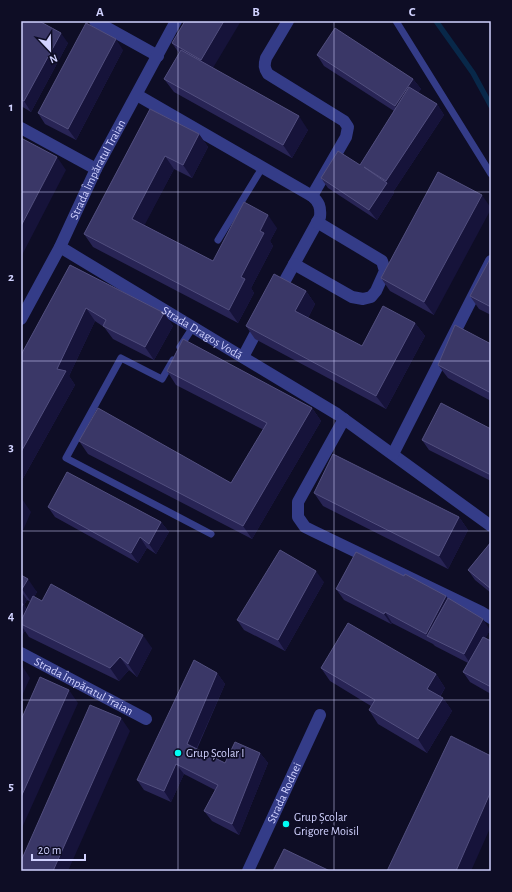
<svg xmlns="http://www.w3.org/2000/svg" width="512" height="892" viewBox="0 0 512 892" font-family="'Alegreya Sans',sans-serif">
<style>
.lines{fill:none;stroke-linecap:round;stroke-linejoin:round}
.stream{stroke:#082849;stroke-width:5.5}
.lane{stroke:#343c88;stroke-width:7}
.street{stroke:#343c88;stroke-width:12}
.wall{fill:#282455;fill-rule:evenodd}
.shaded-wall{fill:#16133a}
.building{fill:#3a3767;stroke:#524f7f}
.grid{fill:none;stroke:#d1d2ff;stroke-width:1;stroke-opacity:0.55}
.poi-dot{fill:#00fcf5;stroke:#0e0d25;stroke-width:1.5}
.labels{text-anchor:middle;stroke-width:3.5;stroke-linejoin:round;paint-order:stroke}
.street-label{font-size:12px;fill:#d1d2ff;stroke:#0e0d25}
.poi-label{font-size:12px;fill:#d1d2ff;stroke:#0e0d25;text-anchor:start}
.neatline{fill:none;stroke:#d1d2ff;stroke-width:1.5}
.grid-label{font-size:13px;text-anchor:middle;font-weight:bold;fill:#d1d2ff}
</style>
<rect width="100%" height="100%" fill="#0e0d25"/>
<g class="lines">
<path class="stream" d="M436,21l37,52 18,33"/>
<path class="lane" d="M396,21l95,153
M218,240l44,-72
M180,347l13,-20
M173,360l-11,19 -41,-21 -55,100 145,76"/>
<g class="street">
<path d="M95,21l63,35"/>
<path d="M288,21l-22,37c-2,7 -2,10 2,16l76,47 4,6 -2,10 -34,59"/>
<path d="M137,95l175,101c7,6 9,11 8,21l-43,78"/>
<path d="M21,128l75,41"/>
<path id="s1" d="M60,247l277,167 154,112"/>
<path d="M294,264l58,33 11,2 8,-2 5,-6 9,-20 -3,-10 -65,-39"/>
<path id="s2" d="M21,319l39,-72 36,-78 80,-148"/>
<path d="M243,357l18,-34"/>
<path d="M344,419l-46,83v15l7,10 8,4 168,81 10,6"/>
<path d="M393,454l98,-193"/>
<path id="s3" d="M21,653l125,66"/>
<path id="s4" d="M248,871l72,-156"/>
</g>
</g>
<path class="wall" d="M21,21l47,22 -37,69 -10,-6z
M185,21l28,47 95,62 -16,28 -118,-66 -10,-13 15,-26 -7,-10z
M123,50l-47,90 -31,-16 -7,-11z
M317,55l96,24 8,10 -3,4 19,11 7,11 -51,77v-1l1,2 -17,27 -49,-32 -7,-10 39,-13 34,-54 -70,-45z
M150,109l49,25 9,13 -16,31 -18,-9 -30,56 69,36 64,-33 -7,13 3,5 -22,42 3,5 -16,30 -145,-76 -9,-13z
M438,172l-4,143 -44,-24 -9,-13z
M491,257v58l-12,-6 -9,-13z
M70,265l94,48 9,13 -19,34 -41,-21 -9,-12 -9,-6 -26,55 6,9 -54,97z
M306,291l9,13 -7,14 54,28 53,-23 10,13 -39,73 -131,-70 -9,-13z
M491,344v57l-43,-23 -10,-13z
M167,371l145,37 9,13 -69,118 -164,-85 -9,-13 152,42 33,-53 -88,-45z
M491,429v52l-62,-31 -7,-10z
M314,493l145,24 9,13 -20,39 -125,-63z
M48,507l113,15 8,10 -13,22 -9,-6 -9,15 -83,-46z
M491,542v51l-16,-13 -7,-10z
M21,575l16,17 -3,5 8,4 110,47 -15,29 -8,-7 -10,11 -90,-44 -4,-6 -3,4 -1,-1zM27,600l4,2 -4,7 -3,-4z
M324,582l-39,69 -41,-21 -7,-10z
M336,589l113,10 41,31 -5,8 6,3v53l-21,-12 -7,-10 5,-9 -33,-17 -2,-2 -41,-21 -1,1 -47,-24z
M321,668l115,6 9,14 -5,9 3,1 9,13 -25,42 -49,-29 -9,-14 2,-4 -41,-25z
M217,673l8,11 -28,65 28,14 35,-10 8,10 -29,72 -27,-14 -8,-10 11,-21 -31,-16 -13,28 -27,-12 -7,-10z"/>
<path class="shaded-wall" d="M224,21h17l-31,52 -9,-13z
M61,33l7,10 -37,69 -7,-11z
M116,39l7,11 -47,90 -8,-11z
M413,79l8,10 -18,27 -8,-10z
M437,104l7,11 -51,77 -7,-11z
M299,116l9,14 -16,28 -9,-13z
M199,134l9,13 -16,31 -9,-13z
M165,156l9,13 -33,63 -9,-13z
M57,157l9,13 -45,87v-31z
M387,183l7,10 -17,27 -8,-10z
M482,195l9,13v1l-57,106 -10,-13z
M268,215l9,13 -7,13 3,5 -22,42 3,5 -16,30 -9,-13 12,-33 19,-46z
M306,291l9,13 -10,20 -10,-13z
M86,308l9,13 -26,55 6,9 -54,97v-30l36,-83z
M164,313l9,13 -19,34 -9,-13z
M415,323l10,13 -39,73 -10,-13z
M312,408l9,13 -69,118 -9,-13z
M22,499l9,13 -10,23v-33z
M459,517l9,13 -20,39 -9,-13z
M161,522l8,10 -13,22 -7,-10z
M140,537l7,11 -9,15 -7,-10z
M316,571l8,11 -39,69 -7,-11z
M28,579l9,13 -6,10 -9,-13z
M21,591l6,9 -3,5 8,12 -11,7z
M446,596l8,10 -26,30 -2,-2z
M385,612l7,11 -1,1 -7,-10z
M483,619l7,11 -19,35 -7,-11z
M21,625l4,6 -3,4 -1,-2z
M143,635l9,13 -15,29 -9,-13z
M120,657l9,13 -10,11 -9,-13z
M21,664l9,14 -9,20z
M217,673l8,11 -31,70 -7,-10z
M436,674l9,14 -9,14 -9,-13z
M69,690l9,13 -57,127v-33z
M443,698l9,13 -25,42 -9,-14z
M121,718l9,13 -62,140h-15z
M260,753l8,10 -29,72 -7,-11z
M176,764l8,10 -13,28 -7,-11z
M491,791v35l-20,45h-15z"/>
<path class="building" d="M21,21h18l22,12 -37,68 -3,-1z
M185,21h39l-23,39 -29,-17z
M86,23l30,16 -48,90 -30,-16z
M335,28l78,51 -18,27 -78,-51z
M181,50l118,66 -16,29 -119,-66z
M409,87l28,17 -51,77 -22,-14 23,16 -18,27 -48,-32 17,-27 22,14z
M150,109l49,25 -16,31 -18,-9 -33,63 81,42 31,-59 24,13 -8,16 4,2 -23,44 4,2 -16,31 -145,-76z
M21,138l36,19 -36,69z
M438,172l44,23 -58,107 -43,-24z
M491,257v50l-21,-11z
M70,265l94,48 -19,34 -42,-21 3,-6 -20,-12 -29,61 9,2 -45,81v-97z
M274,274l32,17 -11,20 67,35 21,-40 32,17 -39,73 -130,-70z
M455,325l36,19v49l-53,-28z
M183,339l129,69 -69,118 -164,-85 19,-33 133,75 36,-60 -100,-52z
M441,403l50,26v46l-69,-35z
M333,454l126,63 -20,39 -125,-63z
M67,472l94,50 -12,22 -9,-7 -9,16 -83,-46z
M491,542v47l-23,-19z
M280,550l36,21 -38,69 -41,-20z
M356,552l48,24 1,-2 41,22 -20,38 -41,-22 -1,2 -48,-25z
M21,575l7,4 -6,10h-1z
M51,584l92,51 -15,29 -8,-7 -10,11 -89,-44v-3l12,-25 9,5z
M448,598l35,21 -19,35 -37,-18z
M21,603l2,1 -2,4z
M348,623l88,51 -9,15 16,9 -25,41 -49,-29 6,-10 -54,-32z
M483,637l8,4v46l-28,-15z
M194,660l23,13 -30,71 38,19 10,-21 25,11 -28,71 -28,-13 14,-26 -42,-21 -12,27 -27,-11z
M40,677l29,13 -48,107v-77z
M90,705l31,13 -68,153h-32v-10z
M451,736l40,20v35l-35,80h-69z
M284,849l46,22h-57z"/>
<path class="grid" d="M178,21v850M334,21v850M21,192h470M21,361h470M21,531h470M21,700h470"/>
<g class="poi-dot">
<circle cx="178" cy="753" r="4"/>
<circle cx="286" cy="824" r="4"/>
</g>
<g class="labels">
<g class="street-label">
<text dy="4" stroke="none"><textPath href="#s2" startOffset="168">Strada Împăratul Traian</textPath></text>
<text dy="4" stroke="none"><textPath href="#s1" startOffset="166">Strada Dragoș Vodă</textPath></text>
<text dy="4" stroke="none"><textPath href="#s3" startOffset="71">Strada Împăratul Traian</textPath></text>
<text dy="4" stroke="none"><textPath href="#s4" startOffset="86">Strada Rodnei</textPath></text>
</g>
<g class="poi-label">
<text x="186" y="757">Grup Școlar I</text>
<text x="294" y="821">Grup Școlar<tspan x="294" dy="14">Grigore Moisil</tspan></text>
</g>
</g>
<rect width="512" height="892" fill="none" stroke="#0e0d25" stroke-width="44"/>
<g transform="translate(50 50) rotate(158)" stroke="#0e0d25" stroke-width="3" paint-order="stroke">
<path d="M0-3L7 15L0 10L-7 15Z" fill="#d1d2ff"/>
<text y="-6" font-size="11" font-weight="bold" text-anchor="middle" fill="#d1d2ff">N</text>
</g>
<path d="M32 854v6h53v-6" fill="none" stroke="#d1d2ff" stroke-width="2"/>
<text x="38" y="854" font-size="12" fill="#d1d2ff" stroke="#0e0d25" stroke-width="3" paint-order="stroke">20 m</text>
<rect x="22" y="22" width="468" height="848" class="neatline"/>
<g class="grid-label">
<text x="100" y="16">A</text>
<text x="256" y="16">B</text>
<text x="412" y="16">C</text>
<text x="11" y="111">1</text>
<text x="11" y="281">2</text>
<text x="11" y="451">3</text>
<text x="11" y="620">4</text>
<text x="11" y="790">5</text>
</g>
</svg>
